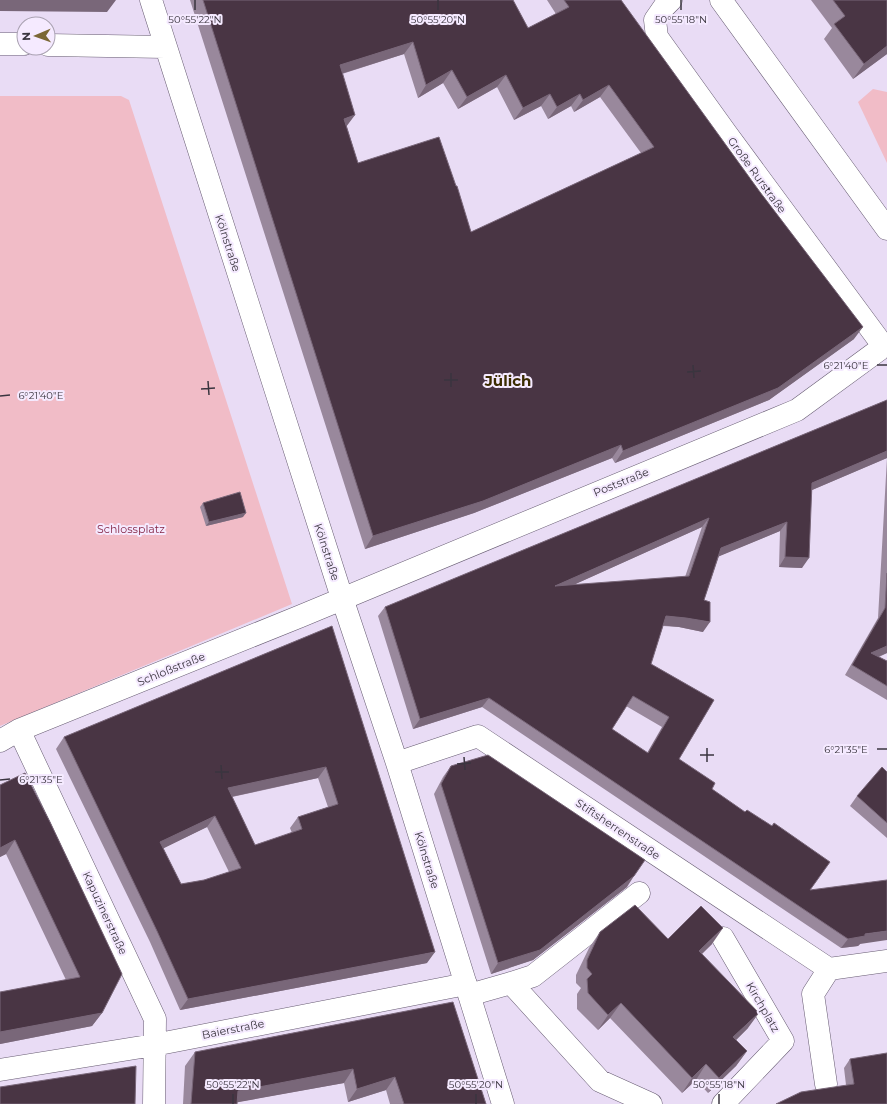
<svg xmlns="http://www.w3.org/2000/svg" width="887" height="1104" viewBox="0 0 887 1104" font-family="Montserrat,sans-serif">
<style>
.green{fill:#f1bcc7}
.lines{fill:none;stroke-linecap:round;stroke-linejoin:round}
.minor-casing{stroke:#675c72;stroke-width:23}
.major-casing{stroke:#675c72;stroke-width:23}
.minor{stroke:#fff;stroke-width:22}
.major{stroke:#fff;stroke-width:22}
.wall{fill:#99889c;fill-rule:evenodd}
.shaded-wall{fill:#796779}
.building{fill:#493544;stroke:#796779;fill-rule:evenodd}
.ticks{fill:none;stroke:#3a353f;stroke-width:1.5}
.labels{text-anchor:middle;stroke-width:4;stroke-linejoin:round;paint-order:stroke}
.street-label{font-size:11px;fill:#3a353f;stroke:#f5eaff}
.park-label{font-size:11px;fill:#842545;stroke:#f5eaff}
.district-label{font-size:15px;font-weight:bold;fill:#3b2c01;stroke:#f5eaff}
.ticks-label{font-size:10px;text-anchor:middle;fill:#3a353f;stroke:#f5eaff;stroke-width:4;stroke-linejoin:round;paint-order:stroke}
</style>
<rect width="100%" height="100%" fill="#e9dcf5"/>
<path class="green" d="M873,89l14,3v71l-29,-61z
M0,96h121l8,4 163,504 -292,122z"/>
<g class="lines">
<g class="minor-casing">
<path id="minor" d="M151,0l191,598 55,165 106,341
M671,0l-7,7 -9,13 2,17 69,96 158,214
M0,44h24
M48,45l117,2
M19,730l136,289 -1,85
M0,741l19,-11 282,-114 496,-206 90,-66
M397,763l81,-27 351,233 58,-8
M511,983l22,-7 106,-83
M469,995l42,-12 89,98 51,23
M0,1070l154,-25 312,-61
M826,1084l-13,-90 16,-25
M723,1104l60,-63 -60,-103"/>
</g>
<g class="major-casing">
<path id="major" d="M721,0l166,229"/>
</g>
<use href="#minor" class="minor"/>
<use href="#major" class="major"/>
</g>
<path class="wall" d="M190,0h323l15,28 28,-14 -9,-14h74l233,339 -85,61 -154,63 -3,-5 -138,55 -109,36zM404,54l14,44 25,-15 15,26 39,-22 17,33 27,-14 7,13 23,-13 3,6 26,-15 41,56 -170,79 -15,-46 -98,-23 -11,-36 -5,-53z
M811,0h76v54l-34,25 -29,-40 8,-11z
M887,400v253l-8,4 8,4v39l-42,-25 33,-57 9,-160 -75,32 -10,78 -23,-1 1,-36 -61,25 -15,44 -1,32 -24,-5 -16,-1 -12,38 63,36 -35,59 33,30 98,101 50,54 -2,2 -17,2 -359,-241 -69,22 -35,-113 7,-9zM702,527l-17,50 -112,8zM626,706l36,21 -15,26 -35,-24z
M203,503l40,14 -37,9 -6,-19z
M332,626l95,337 -247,47 -30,-68 -94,-193 8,-12zM318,778l10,29 -30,10 -8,11 2,5 -37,12 -23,-48zM207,827l22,45 -25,8 -23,4 -18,-36z
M451,766l176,121 -94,73 -42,14 -57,-180 9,-17z
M887,772v66l-37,-32 7,-10z
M0,785l102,228 -10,13 -92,18v-52l66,-12 -60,-126 -6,3z
M600,932l112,12 -10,10 46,74 -12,12 11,11 -11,15 -28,27 -12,-13 -14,13 -72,-75 -12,12 -21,-21v-15l4,-6 -5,-5v-8l13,-27z
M453,1002l33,102h-96l-4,-14 -38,12 -4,-19 -107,19v2h-54l2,-38 10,-14z
M850,1059l37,45 -41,-19 -2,-17z"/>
<path class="shaded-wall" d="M0,0h116l-9,12 -107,-1z
M413,42l-9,12 -73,23 9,-12z
M887,46v8l-34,25 11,-15z
M452,70l-9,13 -25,15 8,-13z
M506,75l-9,12 -39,22 9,-12z
M609,85l-9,12 -26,15 9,-12z
M550,94l-9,12 -27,14 9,-12z
M580,94l-9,12 -23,13 9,-12z
M355,115l-9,12 -2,-8z
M863,327l-9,12 -85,61 -154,63 8,-12z
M621,445l-9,13 -138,55 -109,36 8,-13z
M887,451v7l-82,35 7,-10z
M246,513l-3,4 -37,9 3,-4z
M709,518l-7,9 -153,69 6,-10z
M787,522l-7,9 -65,27 6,-10z
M785,557l24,1 -7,10 -23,-1z
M666,616l20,2 24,4 -7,10 -24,-5 -20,-2z
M887,646v7l-22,9 6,-9z
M489,698l-7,9 -69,22 7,-10z
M326,767l-8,11 -97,21 7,-11z
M215,816l-8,11 -55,27 8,-12z
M15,840l-9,14 -6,3v-9z
M634,876l-7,11 -94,73 -42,14 7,-11z
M723,928l-11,16 -23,22 10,-15z
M887,931v9l-27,4 -2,2 -17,2 7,-9 17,-5z
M435,952l-8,11 -247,47 8,-11z
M621,1003l-11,15 -12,12 10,-15z
M102,1013l-10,13 -92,18v-12z
M759,1013l-11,15 -25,25 10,-16z
M747,1051l-11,15 -28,27 11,-15z
M706,1064l-10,16 -14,13 10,-15z
M353,1069l-9,14 -116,21 10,-13z
M395,1077l-9,13 -38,12 9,-13z"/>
<path class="building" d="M203,0h310l15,28 41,-21 -5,-7h57l139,192 103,135 -85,61 -155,63 -2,-6 -138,56 -110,35zM413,42l13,43 26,-15 15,27 39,-22 17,33 27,-14 7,13 23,-13 3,6 26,-15 45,62 -183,85 -14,-46h-1l-17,-49 -81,26 -14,-44 11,-4 -15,-50z
M833,0h54v46l-23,18 -30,-40 11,-8z
M887,400v51l-75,32 -3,75 -24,-1 2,-35 -66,26 -17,52 6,2v20l-24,-4 -20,-2 -15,48 63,36 -35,59 36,24 -3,6 33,23 2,-2 25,16 2,-3 56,39 -20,28 77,-10v51l-22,3v2l-17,3 -359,-241 -69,21 -35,-112zM709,518l-20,58 -134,10zM633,696l36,21 -21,36 -36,-24z
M240,492l6,21 -37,9 -6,-19z
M887,573v73l-16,7 16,8v25l-35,-21 33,-57z
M332,626l103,326 -247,47 -31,-68 -93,-194zM326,767l12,37 -40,13 4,12 -47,16 -27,-57zM215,816l26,52 -37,12 -23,4 -21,-42z
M488,755l157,105 -11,16 -94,74 -42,13 -57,-179 10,-18z
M882,767l5,5v51l-30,-27z
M25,773l25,49 72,152 -20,39 -102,19v-40l80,-15 -65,-137 -15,8v-63z
M635,905l33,34 33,-33 22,22 -24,23 60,62 -26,24 14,14 -28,27 -13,-14 -14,14 -71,-75 -13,12 -20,-22 -1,-14 5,-5 -5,-6v-8l13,-28z
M453,1002l33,102h-82l-9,-27 -38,12 -4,-20 -115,22 -1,13h-46l4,-52z
M887,1053v51h-111l25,-12 53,-8 -4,-25z
M136,1066l-1,38h-135v-17z"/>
<path class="ticks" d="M195,0v10M438,0v10M681,0v10M693,365l1,13M877,365h10M687,372l14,-1M451,373v14M444,380h14M208,381l1,14M201,389l14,-1M0,396l10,-1M707,748v14M877,749h10M700,755h14M464,757l1,13M457,764l14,-1M221,765l1,14M215,772h14M0,780l10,-1M233,1094v10M476,1094v10M719,1094v10"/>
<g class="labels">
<g class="street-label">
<text transform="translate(757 175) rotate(54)" y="4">Große Rurstraße</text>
<text transform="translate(228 243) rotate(72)" y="4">Kölnstraße</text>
<text transform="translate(621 482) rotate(-22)" y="4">Poststraße</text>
<text transform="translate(327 552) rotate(72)" y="4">Kölnstraße</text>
<text transform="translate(171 669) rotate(-22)" y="4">Schloßstraße</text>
<text transform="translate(618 829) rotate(34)" y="4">Stiftsherrenstraße</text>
<text transform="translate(427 860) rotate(73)" y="4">Kölnstraße</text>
<text transform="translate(105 913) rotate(65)" y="4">Kapuzinerstraße</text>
<text transform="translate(763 1007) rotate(60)" y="4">Kirchplatz</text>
<text transform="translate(233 1029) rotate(-11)" y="4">Baierstraße</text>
</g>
<g class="park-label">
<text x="131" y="533">Schlossplatz</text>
</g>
<g class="district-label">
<text x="508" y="386">Jülich</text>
</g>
</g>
<g class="ticks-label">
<text x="195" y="23">50°55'22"N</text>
<text x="438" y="23">50°55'20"N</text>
<text x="681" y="23">50°55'18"N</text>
<text x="846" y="369">6°21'40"E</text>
<text x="41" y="399">6°21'40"E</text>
<text x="846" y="753">6°21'35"E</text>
<text x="41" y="783">6°21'35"E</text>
<text x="233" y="1088">50°55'22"N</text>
<text x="476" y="1088">50°55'20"N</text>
<text x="719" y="1088">50°55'18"N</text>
</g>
<g transform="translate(36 36) rotate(268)"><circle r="19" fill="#f5eaff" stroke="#aaa2b2"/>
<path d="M0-3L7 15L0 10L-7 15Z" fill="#7b6736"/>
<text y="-6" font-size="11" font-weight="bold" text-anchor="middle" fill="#3a353f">N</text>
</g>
</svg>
